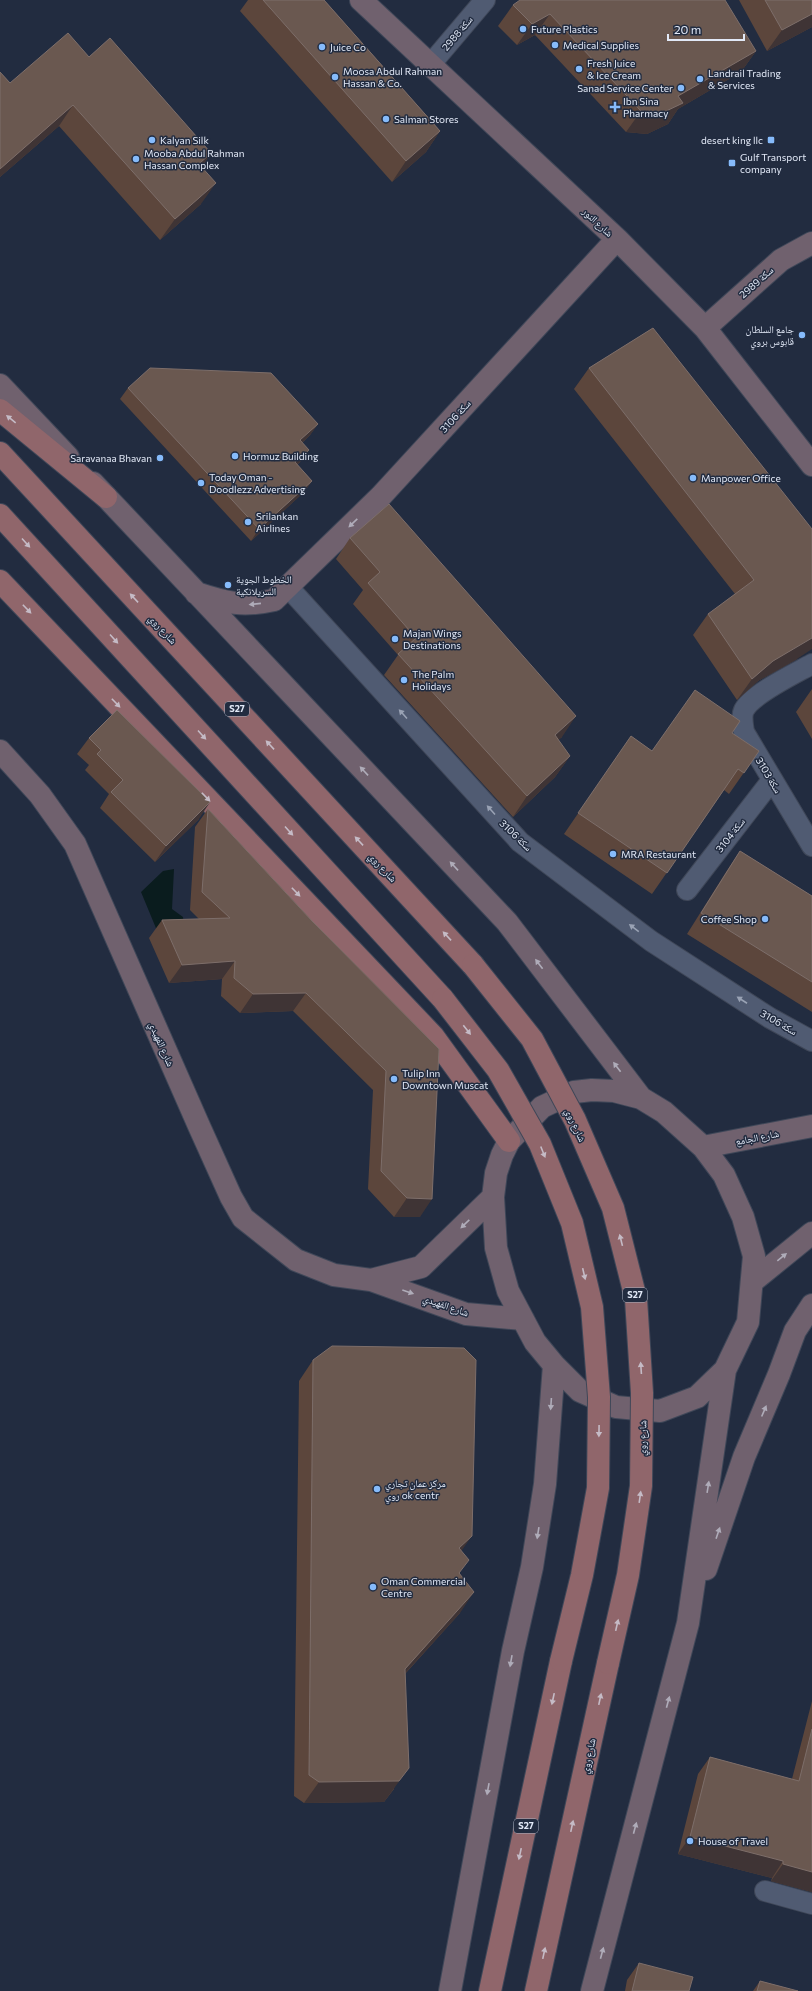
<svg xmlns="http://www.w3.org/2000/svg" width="812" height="1991" viewBox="0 0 812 1991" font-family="Commissioner,'Noto Naskh Arabic',sans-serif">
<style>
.water{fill:#0a1c1e}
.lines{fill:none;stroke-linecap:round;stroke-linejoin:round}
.street-casing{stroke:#3f4758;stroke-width:22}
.secondary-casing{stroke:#3f4758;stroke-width:24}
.primary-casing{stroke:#3f4758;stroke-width:24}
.street{stroke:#505b72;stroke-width:20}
.secondary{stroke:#70616e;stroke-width:22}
.primary{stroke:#90666b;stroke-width:22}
.primary-bridge-casing{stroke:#3f4758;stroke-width:24;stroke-linecap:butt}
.primary-bridge{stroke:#90666b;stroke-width:22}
.wall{fill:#5c463c}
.shaded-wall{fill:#3f3435}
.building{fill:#6a5850;stroke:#7d6e6a}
.oneway{fill:#c5bbc6}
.oneway2{fill:#afacb9}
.oneway3{fill:#99a2b4}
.poi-dot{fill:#86bbfb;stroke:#222c40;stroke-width:1.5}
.labels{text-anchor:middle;stroke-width:3;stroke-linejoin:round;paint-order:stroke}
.shield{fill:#222c40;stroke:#a8b0c0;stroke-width:1}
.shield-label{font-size:9px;font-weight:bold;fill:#e2e9f7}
.poi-label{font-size:10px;fill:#e2e9f7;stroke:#222c40;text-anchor:start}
.street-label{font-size:10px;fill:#e2e9f7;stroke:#222c40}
</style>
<rect width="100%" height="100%" fill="#222c40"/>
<path class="water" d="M174,869l-2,40 11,8 1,16h-26l-17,-41 22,-21z"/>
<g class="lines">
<g class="street-casing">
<path id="street" d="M430,65l55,-65
M288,587l232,255 131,99 119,77 42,23
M812,664c-16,9 -60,30 -68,46 -3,6 -1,15 0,22l68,114
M687,890l85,-110
M765,1891l47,13"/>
</g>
<g class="secondary-casing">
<path id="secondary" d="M361,0l256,239 88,89 107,137
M705,328l76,-68 31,-17
M0,385l68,72
M93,483l414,439 134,176
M196,593c30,10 47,14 78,7l107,-104 236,-257
M0,751l40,44 35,49 124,282 32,71 12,21 53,42 38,15 37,5 95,34 57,5
M592,1090l22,1 27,7 23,14 39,35 21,28 19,42 11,39 -6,66 -23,48 -28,27 -37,14 -44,-4 -36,-16 -26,-26 -19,-23 -27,-51 -12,-43 -3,-51 3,-24 6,-18 7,-14 33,-34 32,-15z
M703,1147l109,-21
M371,1280l50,-13 72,-70
M753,1281l59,-48
M706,1569l38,-112 35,-83 16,-43 17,-26
M450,1991l63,-340 19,-84 13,-83 9,-119
M592,1991l96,-368 37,-253"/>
</g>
<g class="primary-casing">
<path id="primary" d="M0,410l106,87
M0,453l473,512
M0,515l443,484
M0,581l433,455 76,105
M490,1991l71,-330
M536,1991l72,-328"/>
</g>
<use href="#street" class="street"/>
<use href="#secondary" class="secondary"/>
<use href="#primary" class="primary"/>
<g class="primary-bridge-casing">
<path id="primary-bridge" d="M473,965l59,74 43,81 38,88 23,91 6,94 -1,93 -13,89 -20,88
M443,999l55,71 42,74 32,79 20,84 7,90 -1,91 -16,87 -21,86"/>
</g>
<use href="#primary-bridge" class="primary-bridge"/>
</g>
<path class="wall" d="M248,0h76l116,131 -14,21 -34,30 -152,-171z
M739,0h73v27l-45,24z
M513,5l243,46 -15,21 -63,37 -10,15 -21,10 -21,-2 -91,-97 -18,10 -19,-19z
M89,57l122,96 -9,14 -1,37 -41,36 -101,-114 -59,51v-105l10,11z
M653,328l144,331 -39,22 -21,19 -44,-65 15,-21 27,-20 -161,-205 15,-21z
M128,388l190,36 -8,11 -8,8 7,7 -8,11 -4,4 15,16 -8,11 -53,49 -131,-142z
M350,538l212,199 -4,3 12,16 -15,21 -42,40 -129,-142 14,-20 -45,-51 10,-14 -27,-31z
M812,689v50l-16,-27z
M732,733l27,18 -30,43 -5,-4 -72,104 -88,-60 67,-98 21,15z
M89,738l110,81 -44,43 -55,-54 9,-14 -24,-24 4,-5 -12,-11z
M208,809l104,112 127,128 -19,168h-26l-26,-28 5,-99 -80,-79 -53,2 -19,-17 1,-17 -53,4 -20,-45 13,-18 37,-1 -9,-9 5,-83z
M740,851l72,45v116l-125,-78 39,-62z
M313,1360l148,191 -1,22v40l-55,61 -11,115 -10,13 -80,1 -10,-7 5,-415z
M812,1701v191l-41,-11 1,-3 -94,-24 20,-80 12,-17 82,22z
M639,1963l50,28h-64l2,-11z
M760,1981l38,10h-45z"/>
<path class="shaded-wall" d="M550,14l-15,21 -18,10 15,-21z
M812,14v13l-45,24 15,-21z
M756,51l-15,21 -63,37 -10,15 -21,10 -21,-2 15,-21 37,-15z
M73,105l-14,21 -59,51v-8z
M440,131l-14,21 -34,30 14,-21z
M211,153l-14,21 2,-10z
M216,183l-15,21 -41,36 15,-21z
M318,424l-8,11 -18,17 8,-12z
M309,450l-8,11 -14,13 8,-12z
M312,481l-8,11 -53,49 8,-12z
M812,638v11l-15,10 -39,22 -21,19 15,-21 21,-18z
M576,716l-14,21 -22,19 15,-21z
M570,756l-15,21 -42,40 14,-21z
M210,802l-11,17 -44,43 11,-16z
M235,961l-13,18 -53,4 13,-18z
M306,993l-13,18 -53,2 13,-19z
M407,1198l25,1 -12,18h-26z
M472,1536l-15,21 2,-9z
M474,1592l-14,21 -70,77 15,-21z
M409,1768l-25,34 -80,1 15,-21z
M690,1837l93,24 -11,17 -94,-24z
M783,1864l29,8v20l-41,-11z"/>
<path class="building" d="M263,0h61l116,131 -34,30z
M520,0h205l31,51 -78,45 5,7 -21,10 -21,-2 -91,-97 -18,10 -19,-19z
M765,0h47v14l-30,16z
M68,33l21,24 21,-19 101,115 -12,11 17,19 -41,36 -102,-114 -73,64v-97l10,11z
M653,328l159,201v109l-39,23 -21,18 -44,-65 46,-34 -165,-212z
M150,368l121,5 47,51 -18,16 9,10 -14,12 17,19 -53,48 -131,-141z
M389,504l187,212 -21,19 15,21 -43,40 -129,-142 18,-16 -48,-55 12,-11 -30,-34z
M695,690l45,31 -8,12 27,18 -15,22 -6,-4 -71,104 -89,-60 53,-77 21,15z
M117,710l93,92 -44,44 -55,-54 12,-12 -26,-26 4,-4 -12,-12z
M208,809l104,112 127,128 -7,150 -25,-1 -26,-27 5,-100 -80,-78 -53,1 -19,-16 1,-17 -53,4 -20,-45 68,-2 -28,-26z
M740,851l72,45v86l-111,-69z
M332,1346l132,2 12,12 -4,176 -13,12 10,12 -10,13 15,19 -69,77 4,99 -10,13 -80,1 -10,-7 4,-415z
M812,1729v143l-29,-8v-3l-93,-24 20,-80 89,24z
M639,1963l54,14 -4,14h-57z
M760,1981l38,10h-41z"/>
<defs><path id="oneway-solid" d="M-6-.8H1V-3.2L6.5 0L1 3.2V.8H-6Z"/></defs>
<g class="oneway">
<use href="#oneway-solid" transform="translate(11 419) rotate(-141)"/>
<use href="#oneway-solid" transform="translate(26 543) rotate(48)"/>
<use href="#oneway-solid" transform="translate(134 598) rotate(-133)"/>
<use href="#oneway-solid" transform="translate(27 609) rotate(46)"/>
<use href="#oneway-solid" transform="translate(114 639) rotate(48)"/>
<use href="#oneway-solid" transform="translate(116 703) rotate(46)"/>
<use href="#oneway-solid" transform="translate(202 735) rotate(48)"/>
<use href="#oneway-solid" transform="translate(270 745) rotate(-133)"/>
<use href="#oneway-solid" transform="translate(206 797) rotate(46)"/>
<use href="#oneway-solid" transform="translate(289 831) rotate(48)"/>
<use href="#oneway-solid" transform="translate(359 841) rotate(-133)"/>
<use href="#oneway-solid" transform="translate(296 892) rotate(46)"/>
<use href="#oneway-solid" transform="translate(447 936) rotate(-133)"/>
<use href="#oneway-solid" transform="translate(467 1030) rotate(52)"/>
<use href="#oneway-solid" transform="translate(543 1152) rotate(68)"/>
<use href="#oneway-solid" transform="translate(621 1240) rotate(-104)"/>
<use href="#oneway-solid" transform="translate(584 1274) rotate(77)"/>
<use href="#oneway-solid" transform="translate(641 1368) rotate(-94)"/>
<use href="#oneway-solid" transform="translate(599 1431) rotate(91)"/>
<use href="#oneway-solid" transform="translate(640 1497) rotate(-82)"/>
<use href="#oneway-solid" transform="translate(617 1625) rotate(-77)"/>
<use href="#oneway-solid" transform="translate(553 1699) rotate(102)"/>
<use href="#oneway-solid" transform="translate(600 1699) rotate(-78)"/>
<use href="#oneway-solid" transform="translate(572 1826) rotate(-78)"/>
<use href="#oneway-solid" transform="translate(520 1854) rotate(102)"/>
<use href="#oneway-solid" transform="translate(544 1953) rotate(-78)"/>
</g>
<g class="oneway2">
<use href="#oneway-solid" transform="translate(353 523) rotate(136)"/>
<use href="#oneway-solid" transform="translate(255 604) rotate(174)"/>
<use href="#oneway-solid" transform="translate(364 771) rotate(-133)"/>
<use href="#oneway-solid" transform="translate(454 866) rotate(-133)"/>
<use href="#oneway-solid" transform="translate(539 964) rotate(-127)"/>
<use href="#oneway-solid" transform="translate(617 1067) rotate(-127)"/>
<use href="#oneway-solid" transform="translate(465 1224) rotate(136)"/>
<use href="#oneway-solid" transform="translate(782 1257) rotate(-39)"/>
<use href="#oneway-solid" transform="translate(408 1292) rotate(19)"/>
<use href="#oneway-solid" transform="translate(551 1404) rotate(94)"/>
<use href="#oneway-solid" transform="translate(764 1411) rotate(-67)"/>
<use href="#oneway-solid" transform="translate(708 1487) rotate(-81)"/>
<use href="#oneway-solid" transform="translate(538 1533) rotate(99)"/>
<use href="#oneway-solid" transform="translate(718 1533) rotate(-71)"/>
<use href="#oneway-solid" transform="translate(511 1661) rotate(100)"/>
<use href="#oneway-solid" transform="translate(668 1702) rotate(-75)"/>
<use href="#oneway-solid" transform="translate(488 1789) rotate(100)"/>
<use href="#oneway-solid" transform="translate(635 1828) rotate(-75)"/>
<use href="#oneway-solid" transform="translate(602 1953) rotate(-75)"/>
</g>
<g class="oneway3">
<use href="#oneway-solid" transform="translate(403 714) rotate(-132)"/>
<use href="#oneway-solid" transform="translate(491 810) rotate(-132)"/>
<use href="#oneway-solid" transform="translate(634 928) rotate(-143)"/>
<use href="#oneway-solid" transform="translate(742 1000) rotate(-147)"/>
</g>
<g class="poi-dot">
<circle cx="523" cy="29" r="4"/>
<circle cx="555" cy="45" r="4"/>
<circle cx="322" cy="47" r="4"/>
<circle cx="579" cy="69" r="4"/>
<circle cx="335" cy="77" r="4"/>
<circle cx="700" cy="79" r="4"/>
<circle cx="681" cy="88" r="4"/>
<path d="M613 101h4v4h4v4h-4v4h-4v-4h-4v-4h4z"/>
<circle cx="386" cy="119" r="4"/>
<circle cx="152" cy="140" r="4"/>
<rect x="767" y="136" width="8" height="8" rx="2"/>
<circle cx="136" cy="159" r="4"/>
<rect x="728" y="159" width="8" height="8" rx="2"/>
<circle cx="802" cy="335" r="4"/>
<circle cx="235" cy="456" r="4"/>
<circle cx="160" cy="458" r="4"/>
<circle cx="693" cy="478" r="4"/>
<circle cx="201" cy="483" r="4"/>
<circle cx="248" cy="522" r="4"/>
<circle cx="228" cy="585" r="4"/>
<circle cx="395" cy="639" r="4"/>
<circle cx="404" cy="680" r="4"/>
<circle cx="613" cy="854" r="4"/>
<circle cx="765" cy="919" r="4"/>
<circle cx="394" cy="1079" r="4"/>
<circle cx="377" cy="1489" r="4"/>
<circle cx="373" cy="1587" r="4"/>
<circle cx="690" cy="1841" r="4"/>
</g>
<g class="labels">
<g class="shield">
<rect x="225" y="702" width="24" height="14" rx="3"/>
<rect x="623" y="1288" width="24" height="14" rx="3"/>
<rect x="514" y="1819" width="24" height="14" rx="3"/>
</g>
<g class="shield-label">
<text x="237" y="712">S27</text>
<text x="635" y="1298">S27</text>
<text x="526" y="1829">S27</text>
</g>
<g class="poi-label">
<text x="531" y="33">Future Plastics</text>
<text x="563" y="49">Medical Supplies</text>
<text x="330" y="51">Juice Co</text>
<text x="587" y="67">Fresh Juice<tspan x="587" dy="12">&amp; Ice Cream</tspan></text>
<text x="343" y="75">Moosa Abdul Rahman<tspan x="343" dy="12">Hassan &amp; Co.</tspan></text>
<text x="708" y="77">Landrail Trading<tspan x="708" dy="12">&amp; Services</tspan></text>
<text x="673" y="92" text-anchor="end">Sanad Service Center</text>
<text x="623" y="105">Ibn Sina<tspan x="623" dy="12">Pharmacy</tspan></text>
<text x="394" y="123">Salman Stores</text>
<text x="160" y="144">Kalyan Silk</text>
<text x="763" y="144" text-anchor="end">desert king llc</text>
<text x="144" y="157">Mooba Abdul Rahman<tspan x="144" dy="12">Hassan Complex</tspan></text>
<text x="740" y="161">Gulf Transport<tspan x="740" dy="12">company</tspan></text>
<text x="794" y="333" text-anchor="end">جامع السلطان<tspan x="794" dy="12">قابوس بروي</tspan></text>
<text x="243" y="460">Hormuz Building</text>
<text x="152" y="462" text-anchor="end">Saravanaa Bhavan</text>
<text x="209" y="481">Today Oman -<tspan x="209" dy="12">Doodlezz Advertising</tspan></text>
<text x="701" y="482">Manpower Office</text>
<text x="256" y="520">Srilankan<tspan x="256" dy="12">Airlines</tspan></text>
<text x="236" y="583">الخطوط الجوية<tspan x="236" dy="12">السريلانكية</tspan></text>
<text x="403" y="637">Majan Wings<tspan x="403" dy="12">Destinations</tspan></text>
<text x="412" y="678">The Palm<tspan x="412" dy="12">Holidays</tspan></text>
<text x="621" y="858">MRA Restaurant</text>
<text x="757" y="923" text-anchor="end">Coffee Shop</text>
<text x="402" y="1077">Tulip Inn<tspan x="402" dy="12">Downtown Muscat</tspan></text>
<text x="385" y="1487">مركز عمان تجاري<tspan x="385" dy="12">روي ok centr</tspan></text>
<text x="381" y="1585">Oman Commercial<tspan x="381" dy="12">Centre</tspan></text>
<text x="698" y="1845">House of Travel</text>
</g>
<g class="street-label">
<text transform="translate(457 33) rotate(-50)" y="4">سكة 2988</text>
<text transform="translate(598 222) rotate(43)" y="4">شارع النور</text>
<text transform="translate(756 282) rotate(-42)" y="4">سكة 2989</text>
<text transform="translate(455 416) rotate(-48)" y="4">سكة 3106</text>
<text transform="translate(163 629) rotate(47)" y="4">شارع روي</text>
<text transform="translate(769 775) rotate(59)" y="4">سكة 3103</text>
<text transform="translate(516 835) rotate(44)" y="4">سكة 3106</text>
<text transform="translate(730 835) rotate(-52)" y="4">سكة 3104</text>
<text transform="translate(383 867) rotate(47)" y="4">شارع روي</text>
<text transform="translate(779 1022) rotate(30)" y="4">سكة 3106</text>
<text transform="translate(162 1044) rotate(66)" y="4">شارع الفهيدي</text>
<text transform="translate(576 1125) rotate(65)" y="4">شارع روي</text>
<text transform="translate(757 1137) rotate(-11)" y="4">شارع الجامع</text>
<text transform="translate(446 1305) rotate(19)" y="4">شارع الفهيدي</text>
<text transform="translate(642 1438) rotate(-89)" y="4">شارع روي</text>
<text transform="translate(588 1756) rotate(-78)" y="4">شارع روي</text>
</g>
</g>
<path d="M668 34v6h76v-6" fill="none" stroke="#e2e9f7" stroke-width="2"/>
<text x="674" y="34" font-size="12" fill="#e2e9f7" stroke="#222c40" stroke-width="3" paint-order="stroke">20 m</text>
</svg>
